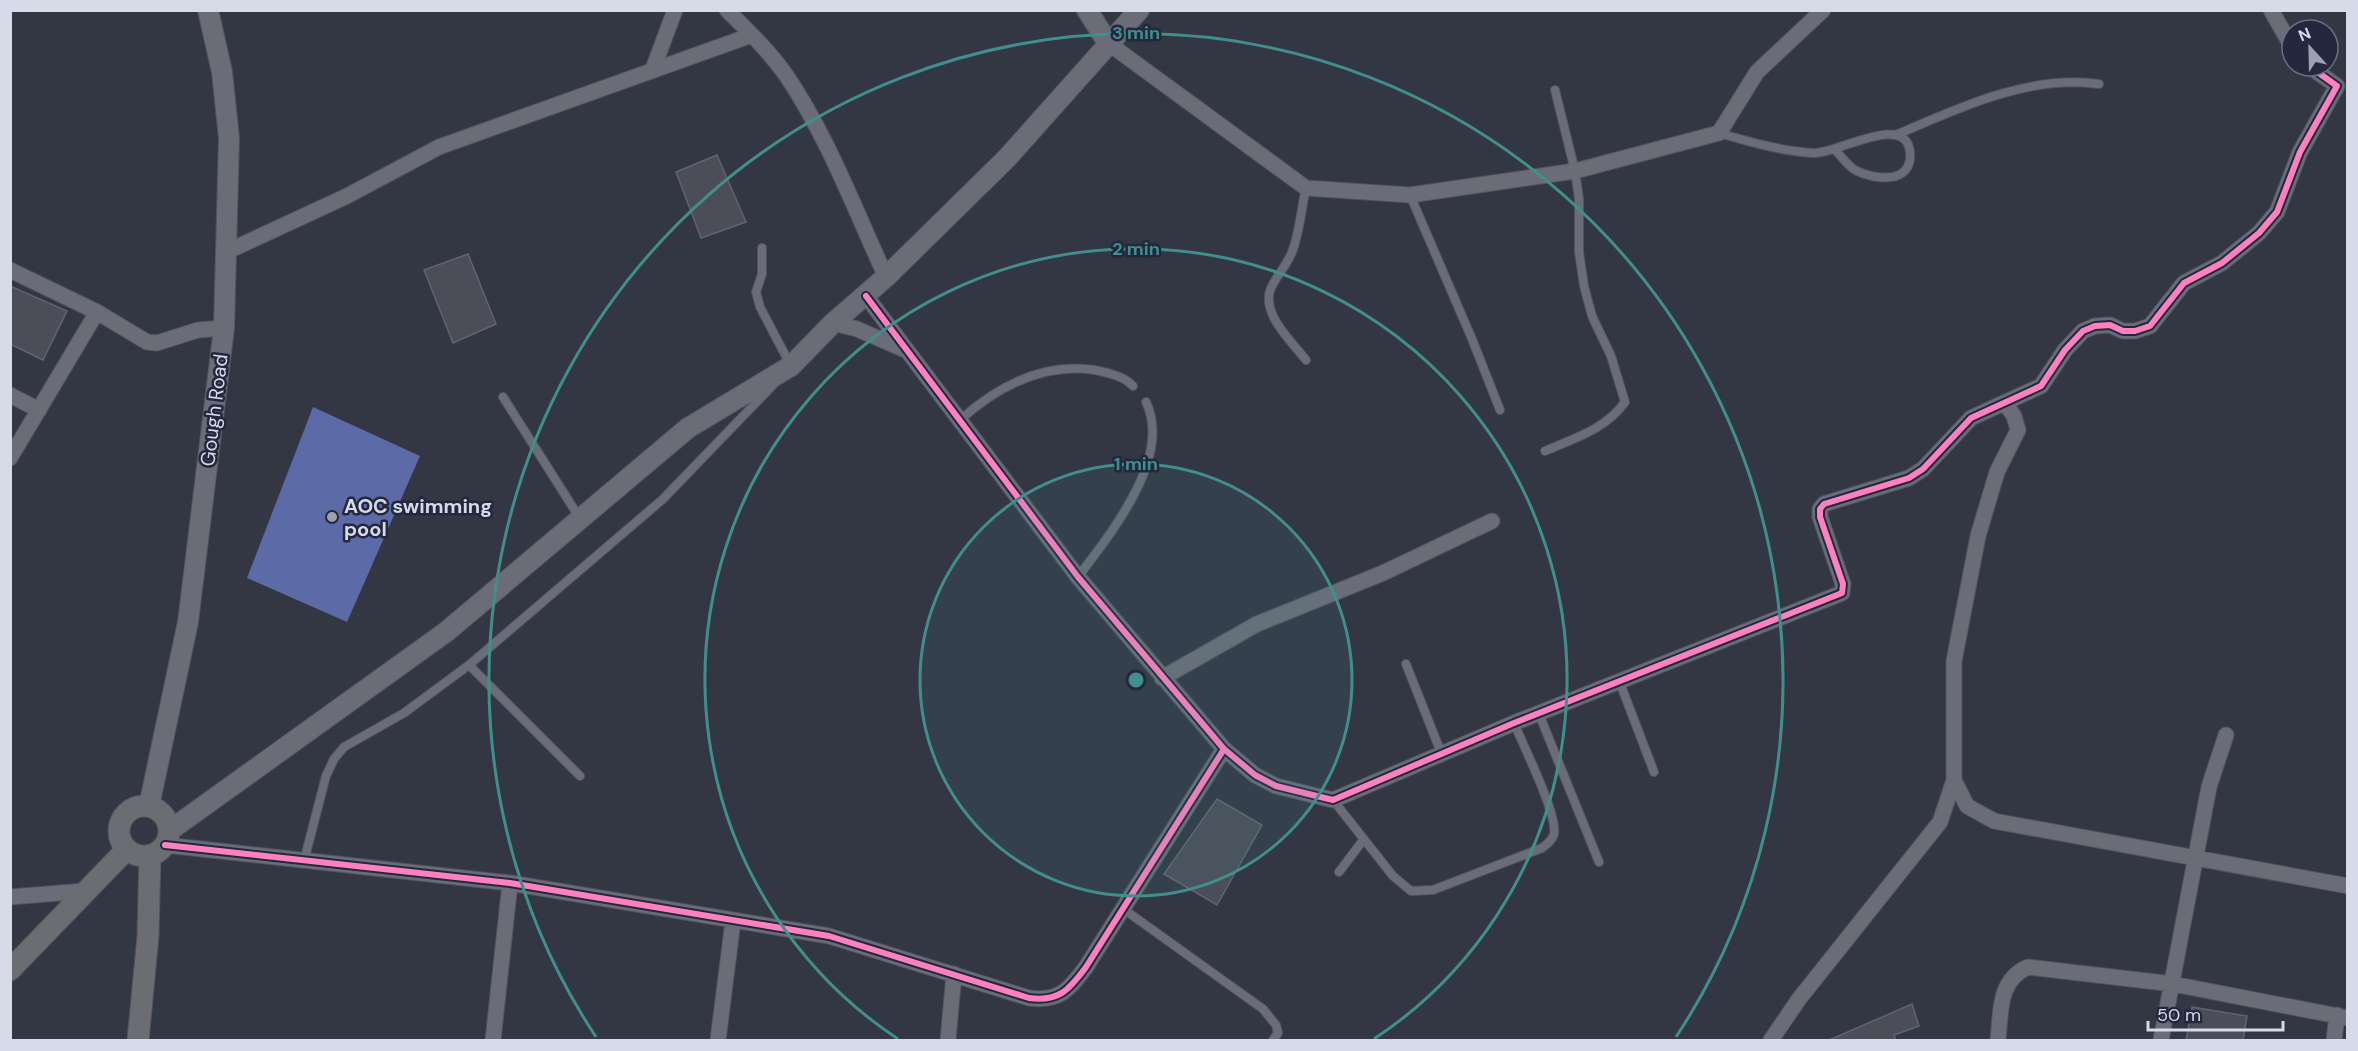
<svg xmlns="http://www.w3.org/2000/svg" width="2358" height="1051" viewBox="0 0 2358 1051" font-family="'DM Sans',sans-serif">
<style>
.water{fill:#5c6aa8}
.building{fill:#4b4d59;stroke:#616470;stroke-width:1.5}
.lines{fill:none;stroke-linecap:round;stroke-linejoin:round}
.service-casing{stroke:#51535f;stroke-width:10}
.minor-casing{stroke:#51535f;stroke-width:17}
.tertiary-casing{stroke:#51535f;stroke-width:22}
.secondary-casing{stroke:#51535f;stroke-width:23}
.service{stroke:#6a6d78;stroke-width:8}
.minor{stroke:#6a6d78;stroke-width:15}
.tertiary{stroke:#6a6d78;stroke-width:20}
.secondary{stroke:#6c6c73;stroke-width:21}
.cycleway-casing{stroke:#23283e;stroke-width:10}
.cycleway{stroke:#ff80c0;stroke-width:6}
.ring{fill:none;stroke:#418f8d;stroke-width:3}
.poi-dot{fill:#9da1af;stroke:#23283e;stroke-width:2}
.labels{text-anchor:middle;stroke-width:5;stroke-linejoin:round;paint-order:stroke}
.street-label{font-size:20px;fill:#d6dae9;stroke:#23283e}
.poi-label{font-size:20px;font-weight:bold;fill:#d6dae9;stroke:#23283e;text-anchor:start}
.centre{fill:#418f8d;stroke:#23283e;stroke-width:3}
.ring-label{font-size:18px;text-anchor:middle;font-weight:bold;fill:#418f8d;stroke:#23283e;stroke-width:5;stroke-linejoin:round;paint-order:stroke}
</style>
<rect width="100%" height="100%" fill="#333643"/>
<path class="water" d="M313,407l107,49 -73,166 -100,-44z"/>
<path class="building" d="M717,155l29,67 -45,16 -25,-66z
M468,254l28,70 -43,19 -29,-73z
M10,286l57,25 -24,49 -33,-16z
M1217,799l45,26 -45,80 -53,-31z
M1912,1004l7,22 -25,9 2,6h-69z
M2192,1007l55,9 -4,25h-57z"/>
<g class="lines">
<g class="service-casing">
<path id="service" d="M1719,133c31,9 62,18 94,20 22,2 93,-42 97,-1 3,33 -36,28 -55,18 -7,-4 -13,-13 -19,-19
M1896,135c62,-27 134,-61 203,-51
M1410,195l62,144 28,71
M762,248v26l-6,18 4,15 31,59
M1306,360c-14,-18 -46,-47 -35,-72 6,-13 16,-23 21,-36 8,-20 9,-43 14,-64
M503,397l76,120
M960,420c38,-34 83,-58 135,-50 13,3 29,6 38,16
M1545,451c30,-13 61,-22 80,-49l-14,-46 -19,-40 -8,-30 -5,-34v-53l-4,-28 -20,-81
M1078,577c32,-43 95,-119 68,-175
M1406,664l36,91
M469,665l111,111
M1620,683l34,89
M1539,714l60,148
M1333,800l60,76 18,15 22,-1 109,-42c5,-4 10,-7 12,-14 4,-19 -31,-89 -40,-111
M304,861l22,-85 8,-17 10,-12 60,-34 65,-48 194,-166 110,-114
M1339,872l25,-33
M1122,908l141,101 13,16 2,8 -5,7"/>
</g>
<g class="minor-casing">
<path id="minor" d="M727,10c21,21 42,41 59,65 42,62 69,135 100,202
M2271,10l21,37
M1108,43l198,145 104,7 165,-24 144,-38 38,-61 66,-62
M653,69l22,-59
M224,253l123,-57 92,-49 313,-112
M10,270l87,42 50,30 10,1 41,-13 26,-2
M833,323l24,6 48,21
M10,395l29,15
M2005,403l9,13 4,14 -21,42 -19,64 -24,125v119l13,26 27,15 354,65
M10,458l87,-146
M1162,678l95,-54 126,-51 109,-52
M1224,749l31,26 21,11 57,14 181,-77 328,-130 1,-9 -23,-67v-8l4,-5 85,-26 14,-9 48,-51 70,-32 24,-36 18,-19 12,-5 15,-1 13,6h12l15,-5 34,-43 38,-20 37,-30 18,-21 23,-60 37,-66 -28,-20
M165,845l345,38 319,53 200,62c30,4 40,-8 57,-31l138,-218 -146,-172 -212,-281
M10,897l75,-6
M493,1040l17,-157
M718,1040l15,-119
M948,1040l6,-66
M1771,1040l28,-41 141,-177 14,-42
M1998,1040c3,-28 0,-60 30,-73l145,17 175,34
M2161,1040l48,-253 17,-52
M2334,1040l3,-25"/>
</g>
<g class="tertiary-casing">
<path id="tertiary" d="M1087,10l21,33
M149,806l39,-184 36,-294 5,-190 -7,-66 -14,-62
M169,831l277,-199 242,-204 103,-62 42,-43 53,-46 121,-119 132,-148"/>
</g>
<g class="secondary-casing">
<path id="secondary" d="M119 831a25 25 0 1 1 50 0a25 25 0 1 1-50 0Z
M10,970l117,-121
M138,1040l10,-104 2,-81"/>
</g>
<use href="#service" class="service"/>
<use href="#minor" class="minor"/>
<use href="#tertiary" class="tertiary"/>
<use href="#secondary" class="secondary"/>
<g class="cycleway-casing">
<path id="cycleway" d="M1224,749l31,26 21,11 57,14 181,-77 328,-130 1,-9 -23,-67v-8l4,-5 85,-26 14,-9 48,-51 70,-32 24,-36 18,-19 12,-5 15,-1 13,6h12l15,-5 34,-43 38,-20 37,-30 18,-21 23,-60 37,-66 -28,-20
M165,845l345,38 319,53 200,62c30,4 40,-8 57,-31l138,-218 -146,-172 -212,-281"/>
</g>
<use href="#cycleway" class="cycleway"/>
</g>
<circle cx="1136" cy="680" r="216" fill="#418f8d" fill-opacity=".12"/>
<g class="ring">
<circle cx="1136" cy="680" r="216"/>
<path d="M898 1039A431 431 0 1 1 1374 1039"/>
<path d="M596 1037A647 647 0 1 1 1676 1037"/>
</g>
<circle class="poi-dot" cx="332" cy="517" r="6"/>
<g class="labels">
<g class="street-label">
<text transform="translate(214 410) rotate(-83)" y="7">Gough Road</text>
</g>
<g class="poi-label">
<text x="344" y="513">AOC swimming<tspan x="344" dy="23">pool</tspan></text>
</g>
</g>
<circle cx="1136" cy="680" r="9" class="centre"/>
<g class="ring-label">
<text x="1136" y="39">3 min</text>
<text x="1136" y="255">2 min</text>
<text x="1136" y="470">1 min</text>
</g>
<rect width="2358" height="1051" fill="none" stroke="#d6dae9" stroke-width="24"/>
<g transform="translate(2310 48) rotate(338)"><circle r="28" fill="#23283e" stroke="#6b6f82" stroke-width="1.5"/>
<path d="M0-4.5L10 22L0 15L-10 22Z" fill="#9da1af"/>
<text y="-9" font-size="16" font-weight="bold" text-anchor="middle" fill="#d6dae9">N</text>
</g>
<path d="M2148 1021v9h135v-9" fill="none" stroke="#d6dae9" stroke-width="3"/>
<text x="2157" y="1021" font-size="18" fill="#d6dae9" stroke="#23283e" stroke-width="4.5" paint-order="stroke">50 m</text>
</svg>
